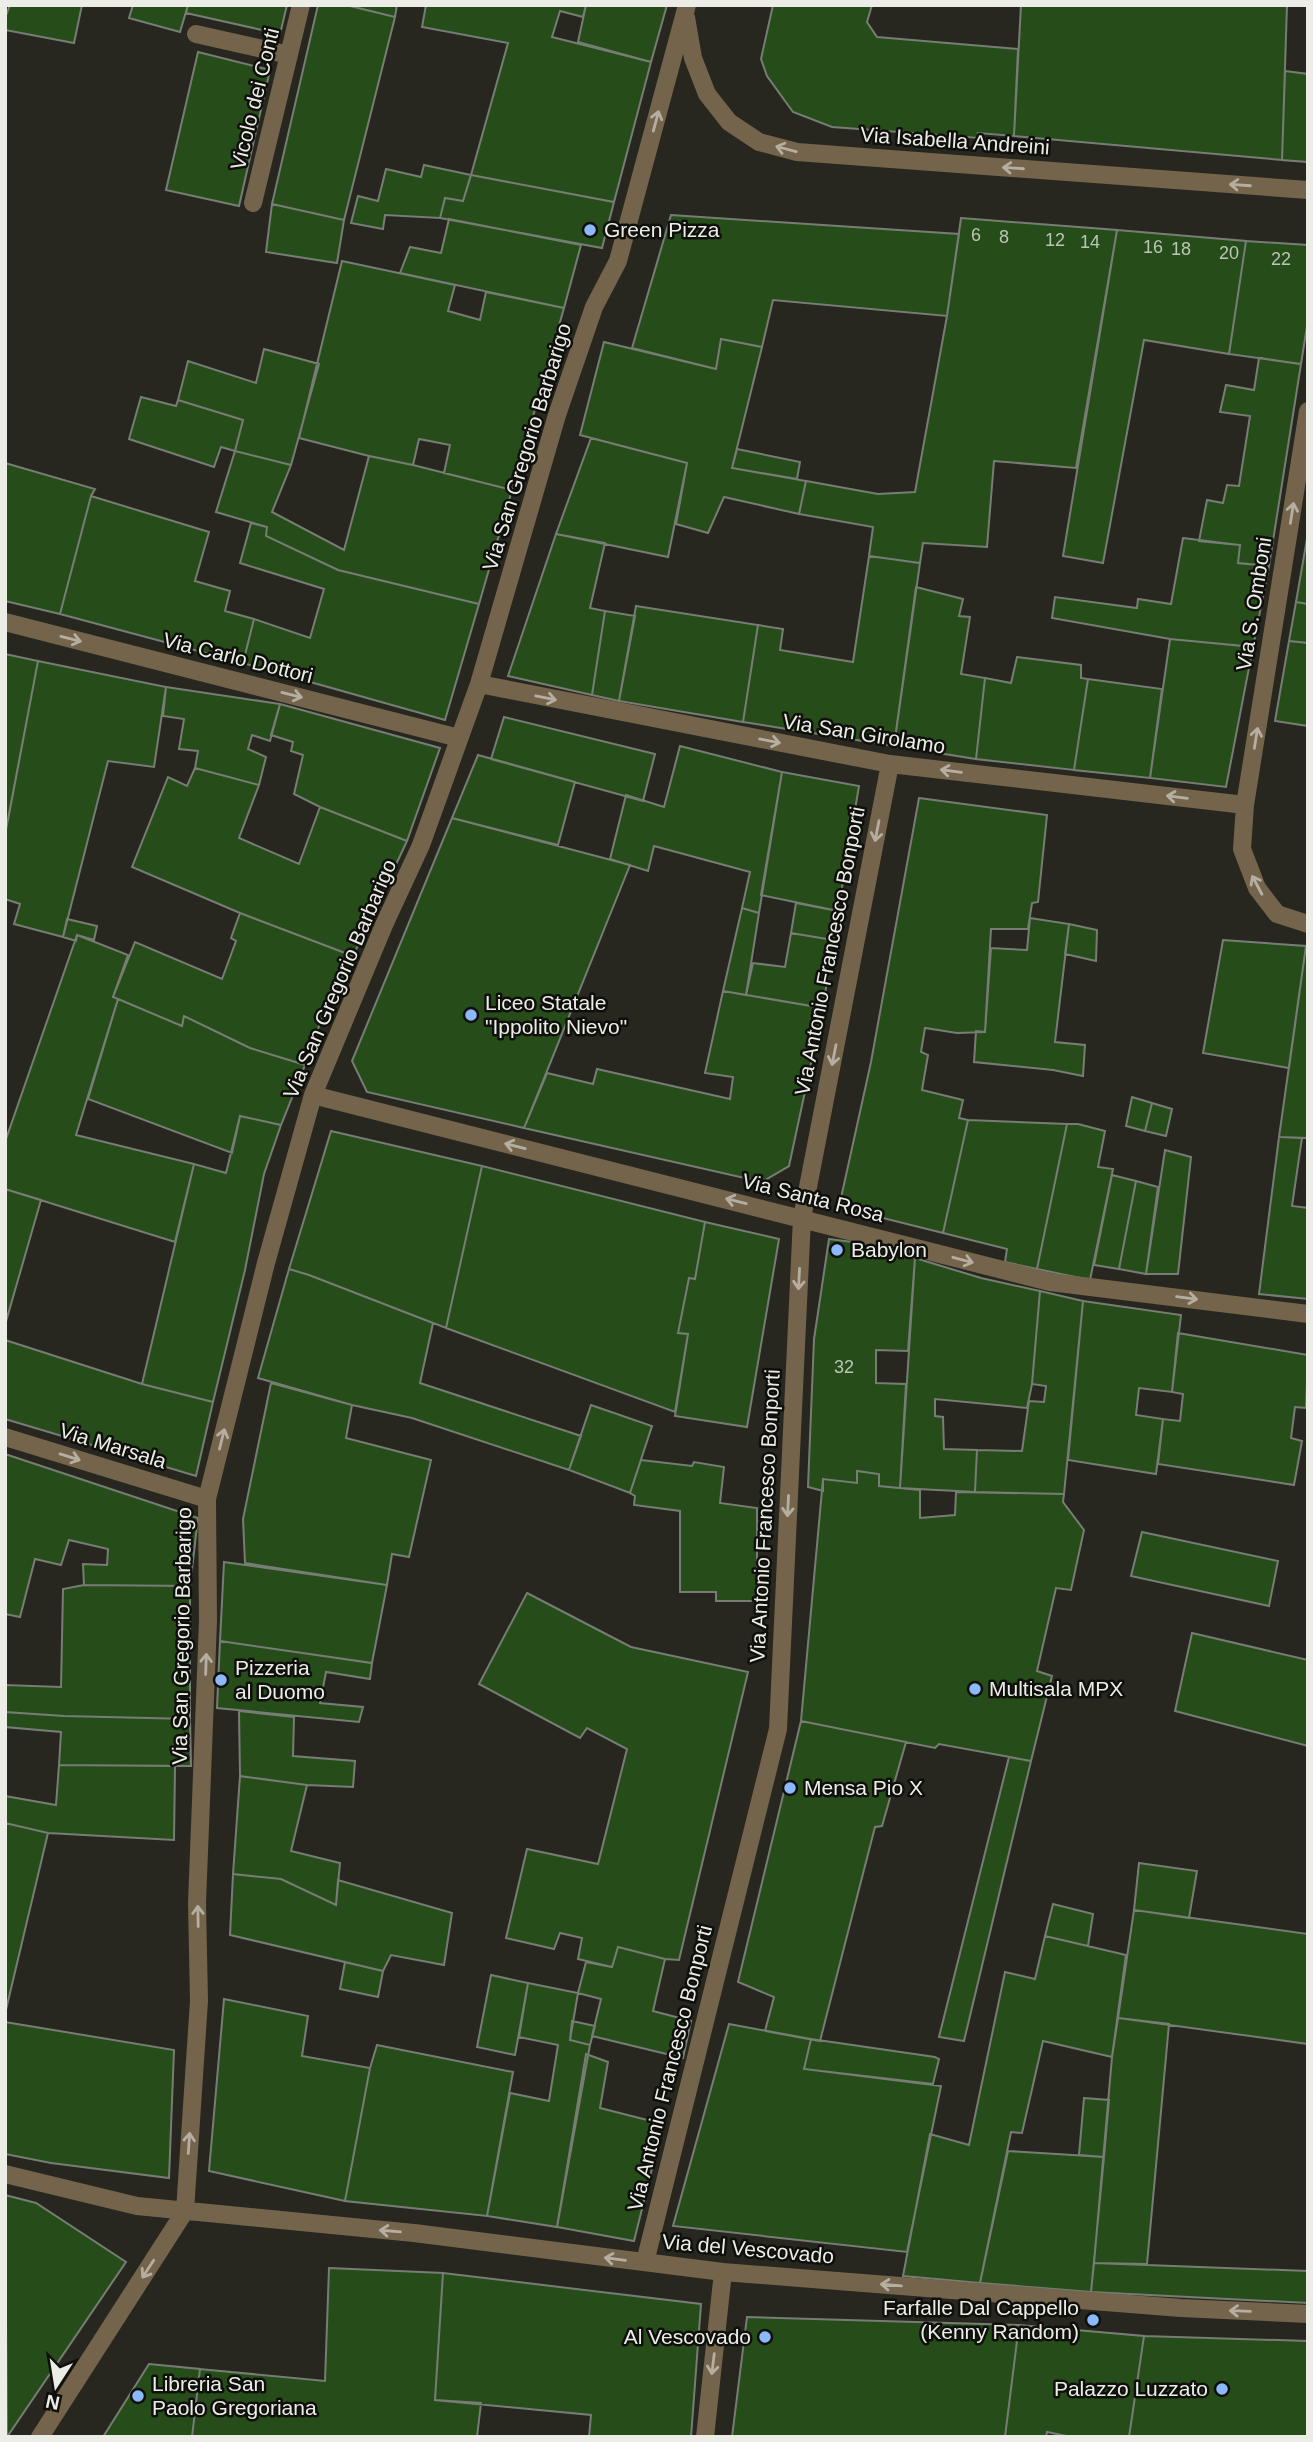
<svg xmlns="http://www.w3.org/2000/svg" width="1313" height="2442" viewBox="0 0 1313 2442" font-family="Arial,sans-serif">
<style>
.building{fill:#264d19;stroke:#777d75;stroke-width:2}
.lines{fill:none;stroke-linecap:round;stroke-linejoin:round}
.minor{stroke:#74644c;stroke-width:18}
.oneway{stroke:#b6afa1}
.poi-dot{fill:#8cb9fc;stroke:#0f0f0c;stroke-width:2.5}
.labels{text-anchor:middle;stroke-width:5;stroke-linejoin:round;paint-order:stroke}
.number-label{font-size:18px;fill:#bac5b4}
.street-label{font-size:21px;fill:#ecede7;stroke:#0f0f0c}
.poi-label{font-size:21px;fill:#ecede7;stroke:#0f0f0c;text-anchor:start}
</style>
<rect width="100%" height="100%" fill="#27271f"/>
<path class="building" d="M10,5h72l-8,38 -69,-13v-12z
M133,5h55l-8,27 -51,-14z
M188,5h99l-7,29 -94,-21z
M318,5h28l49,12 -51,203 -72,-16z
M346,5h51l-2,12z
M426,5h160l-3,12 -23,-6 -8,26 99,25 -37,140 -143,-27 37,-132 -86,-16z
M586,5h81l-16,57 -73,-20z
M773,5h99l-5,17 10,15 141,12 -4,87 -36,-3 1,5 -147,-11 -39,-15 -26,-36 -6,-17z
M1021,5h266l-5,155 -268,-24z
M198,52l72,18 -31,136 -73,-16z
M1285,71l23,3v92l-1,-4 -25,-2z
M424,165l47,10 -8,26 -18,-3 -5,20 -55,-3 -2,14 -32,-6 7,-27 20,5 8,-32 35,8z
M471,175l143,27 -12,46 -162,-30 5,-20 18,3z
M272,204l72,16 -7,43 -71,-11z
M671,215l288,19 -12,82 -174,-16 -11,47 -41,-8 -5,30 -84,-21z
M961,218l156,12 -41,238 -82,-7 -7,86 -64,-4 -3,20 -51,-7 4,-29 -74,-13 7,-33 72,13 37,-2 32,-176z
M449,219l132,26 -17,63 -164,-35 10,-26 31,6z
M1117,230l129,11 -17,113 -85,-14 -41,223 -40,-7z
M1246,241l62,4v75l-7,44 -72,-10z
M342,261l113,24 -7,26 32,9 6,-28 78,16 -52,182 -68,-17 6,-28 -31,-6 -6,26 -44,-9 -70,-18z
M721,339l41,8 -30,121 74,13 -7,33 -75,-17 -16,36 -32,-9 11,-61 -107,-28 24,-93 112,27z
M264,349l55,15 -28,101 -56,-14 8,-31 -65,-20 10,-39 68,22z
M1259,358l42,6 -32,202 -31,-3 2,-18 -41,-4 8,-41 16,3 4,-18 12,1 11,-70 -30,-4 6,-27 28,5z
M141,397l35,9 2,-6 65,20 -8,31 -14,-4 -7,20 -85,-28z
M591,438l96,25 -19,94 -112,-23z
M737,449l63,13 -3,17 -65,-11z
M235,451l56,14 -19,47 72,38 25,-94 44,9 99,25 -33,114 -141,-34 -72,-34 1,-9 -51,-15z
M5,463l90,26 -4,7 -31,118 -55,-13z
M91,496l118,36 -14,49 35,10 -5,20 29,8 -11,44 -183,-49z
M251,523l16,4 -1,9 72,34 141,34 -34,116 -202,-57 11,-44 56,19 14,-49 -84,-26z
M1308,533v71l-12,-2z
M556,534l49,9 -15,65 15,3 -13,84 -84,-19z
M1183,538l57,7 -2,18 31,3 -16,81 -83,-8 -118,-21 3,-21 82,11 1,-9 33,5z
M869,556l51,7 -26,183 -151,-24 15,-97 25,4 -3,21 73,12z
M916,587l47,12 -4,17 11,1 -9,57 24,4 -9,81 -82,-13z
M1296,602l12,2v39l-19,-2z
M636,606l122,19 -15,97 -124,-21z
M605,611l30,5 -16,85 -27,-6z
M1170,639l83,8 -27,140 -76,-9z
M1289,641l19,2v83l-33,-5z
M5,654l33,7 -30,159h-3z
M1017,657l64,8v13l7,1 -14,91 -98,-11 9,-81 26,5z
M38,661l128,26 -12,80 -46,-6 -45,176 -49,-13 6,-20 -15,-5v-64z
M1088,679l74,10 -12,89 -76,-8z
M166,687l114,17 -10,37 -18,-6 -4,14 18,8 -7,28 -64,-17 3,-17 -19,-2 5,-30 -21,-3z
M280,704l160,44 -33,93 -87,-34 -26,-13 9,-39 -12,-4 2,-9 -22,-7z
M504,717l151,37 -12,47 -152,-42z
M680,746l102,26 -23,141 -17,-5 8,-36 -96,-26 -6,25 -38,-12 16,-64 38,12z
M478,755l97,27 -17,63 -106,-27z
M195,768l64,17 -20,53 60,26 21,-57 87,34 -54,115 -113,-43 -108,-46 36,-90 19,9z
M782,772l77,14 -21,125 -77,-16z
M919,798l128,17 -9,87 -6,1 -4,26h-37l-6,103 -28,1 -32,-5 -4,24 7,3 -6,35 41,10 -4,18 9,2 -25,113 -104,-26 32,-145z
M452,818l178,47 -106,263 -157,-36 -15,-31z
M796,903l42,8 -5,29 -42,-7z
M742,908l17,5 -13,82 -23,-4z
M240,913l113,43 -31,62 -17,47 -55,-17 -66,-32 -2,10 -69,-29 22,-55 87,37 14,-38 -5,-3z
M1030,918l39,6 -14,118 30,3 -2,31 -30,-6 -79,-8 2,-31 9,1 6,-84 36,2z
M67,919l30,7 -3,14 -17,-5 -1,6 -13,-4z
M1069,924l28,6 -1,31 -31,-7z
M791,933l42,7 -10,68 -77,-13 7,-32 32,4z
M77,935l51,20 -15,42 5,2 -42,136 118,29 -19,78 -170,-53v-47z
M1223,940l83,6 -17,122 -86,-15z
M1306,946h2v192l-29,-1z
M723,991l100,17 -34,158 -27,16 -238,-54 23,-55 46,11 4,-15 133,30 3,-22 -28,-4z
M118,999l64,27 2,-10 66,32 55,17 -24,60 -41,-9 -8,37 -144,-54z
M1132,1097l20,6 -7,28 -19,-5z
M1152,1103l20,6 -6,27 -21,-5z
M240,1116l41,9 -17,49 -19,96 -32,132 -71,-18 52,-220 32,9z
M968,1120l99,4 -30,145 -32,-7 2,-13 -64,-16z
M1067,1124h11l27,7 -7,36 15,2 -23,111 -53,-11z
M331,1131l151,35 -36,162 -137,-53 -20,-6z
M1279,1137l23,1 -10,68 16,2v91l-49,-5z
M1165,1150l26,7 -13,117h-32z
M482,1166l223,56 -10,57 -6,-1 -11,55 10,1 -13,78 -229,-84z
M1112,1175l24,6 -17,88 -25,-4z
M1136,1181l22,6 -12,87 -27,-5z
M5,1189l36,11 -36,125z
M705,1222l74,17 -32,188 -72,-11 13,-82 -10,-1 11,-55 6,1z
M829,1239l47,6 39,13 -7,93 -32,-1v33l30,1 -6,104 -21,-2v-12l-22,-3v12l-34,-4v12l-15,-4 6,-148z
M915,1258l66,20 59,13 -8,93 -5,24 -92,-9v17l8,1 1,32 33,1 -2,42 -75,-4z
M289,1269l20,6 124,48 -13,60 161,53 -12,34 -157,-52 -60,-13 -94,-27z
M1040,1291l43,10 -19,193 -89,-2 2,-42 45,1 7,-50 15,1 2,-16 -14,-2z
M1083,1301l98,14 -9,77 -33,-4 -3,27 27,4 -7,55 -88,-14z
M1178,1333l130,22 -2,53 -11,-1 -4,31 11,3 -8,44 -136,-21 5,-45 17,2 3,-27 -11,-2z
M5,1340l137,44 71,18 -17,74 -191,-57z
M271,1383l81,22 -6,33 85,22 -22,97 -17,-3 -5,31 -142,-22 -2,-44z
M591,1405l61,21 -22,67 -61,-23z
M5,1454l193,64 -8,68 -106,-1 -1,-21 24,1 1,-16 -39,-9 -8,25 -26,-6 -15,58 -15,-3z
M641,1460l51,6 2,-4 30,5 -4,36 37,5v93h-41v-9h-36v-81l-46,-6 1,-9 -5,-3z
M857,1471l22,3v12l41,4v28l35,-3 1,-23 108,2 -1,8 21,28 -13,60 -15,-2 -19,83 15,5 -21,85 -92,-17 -4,4 -134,-27 22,-242 34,4z
M1142,1532l136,29 -9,45 -138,-30z
M224,1562l163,23 -15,78 -152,-22z
M84,1585l106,1v133l-126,-3 -59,-4v-27l56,2 2,-98z
M527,1593l104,54 117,25 -69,288 -14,-1 -47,-12 -6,20 -34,-8 4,-21 -22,-5 -6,16 -48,-11 21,-89 71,15 29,-115 -40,-21 -7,10 -101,-54z
M1192,1633l116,27v86l-133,-35z
M220,1641l152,22 -2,16 -44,-7 -6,31 43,4 -4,15 -142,-14z
M239,1711l55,6 -1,39 62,5 -2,26 -46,-2 -67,-9z
M5,1712l59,4 126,3 1,47 -132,-1 2,-33 -56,-5z
M801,1721l105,21 -24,84 -7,1 -55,214 -55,-10 9,-34 -36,-15z
M1009,1757l22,4 -67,280 -25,-4z
M59,1765l116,1 -1,74 -126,-7 -43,-10v-27l51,9z
M240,1776l67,9 -16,66 49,12 -4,42 -55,-26 -48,-5z
M5,1823l43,10 -43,181z
M1139,1863l58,8 -8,47 -55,-8z
M233,1874l48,5 55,26 2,-25 114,33 -8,52 -53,-10 -8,16 -153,-36z
M1053,1904l40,10 -5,32 -43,-10z
M1134,1910l174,24v110l-190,-26z
M1045,1936l81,19 -14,102 -69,-16 -21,92 -11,-1 -31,151 -77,-7 27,-142 39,11 36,-173 30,7z
M618,1947l47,12 -12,52 38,10 -8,37 -91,-22 9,-37 -23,-6 8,-31 26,5z
M345,1962l38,9 -5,26 -38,-8z
M491,1975l37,8 -13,72 -38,-8z
M528,1983l50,10 -8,47 20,5 -33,182 -70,-11 23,-123 39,8 9,-56 -39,-8z
M224,1999l84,17 -6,40 68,12 -25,133 -136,-30z
M1118,2018l51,6 -22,240 -53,-1 18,-206z
M572,2021l23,5 -5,19 -20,-5z
M5,2022l169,28 -5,128 -118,-15 -46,-9z
M729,2024l82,15 -7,30 137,17 -34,166 -234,-26z
M811,2039l124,18 4,2 -6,25 -129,-15z
M377,2045l136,27 -26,144 -142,-15 25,-133z
M586,2054l22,8 -8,46 63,16 -29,117 -77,-14z
M1084,2098l25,2 -5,57 -25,-2z
M1008,2151l96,6 -13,135 -111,-9z
M5,2195l31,8 90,59 -119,175z
M1094,2263l214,8v32l-217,-11z
M329,2268l114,5 -8,127 46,3 -4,34h-285l8,-68 125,12z
M443,2273l258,31 -10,133h-102l2,-22 -156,-15z
M747,2317l272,8 -14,112h-273z
M1019,2325l125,11 -15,101h-58l-24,-5 -1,5h-41z
M1144,2336l164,5v96h-179z
M149,2364l51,5 -8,68h-89z"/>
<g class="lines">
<path class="minor" d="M686,17l7,41 14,36 22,28 30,20 38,10 511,38
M196,34l93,21
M253,203l48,-198
M1308,411l-63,394 -3,44 15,39 20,26 31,10
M5,622l454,116
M479,684l411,80 355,41
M313,1095l737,187 258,32
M5,1437l202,62
M5,2174l132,32 277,27 309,39 458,36 127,6
M645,2262l133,-533 24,-511 88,-454
M40,2437l145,-226 14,-210 -2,-98 11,-282 -1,-122 59,-236 47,-168 71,-170 37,-80 58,-161 78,-269 37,-108 24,-46 69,-256
M705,2437l18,-165"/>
</g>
<defs><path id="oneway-shaft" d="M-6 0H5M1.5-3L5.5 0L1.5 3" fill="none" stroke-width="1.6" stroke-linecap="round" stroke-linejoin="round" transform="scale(1.75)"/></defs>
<g class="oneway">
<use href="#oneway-shaft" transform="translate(656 121) rotate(-75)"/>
<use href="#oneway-shaft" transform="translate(786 149) rotate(-165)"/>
<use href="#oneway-shaft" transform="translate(1013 168) rotate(-176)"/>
<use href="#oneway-shaft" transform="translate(1240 185) rotate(-176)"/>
<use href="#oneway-shaft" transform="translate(1292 513) rotate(-81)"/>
<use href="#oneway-shaft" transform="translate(71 639) rotate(14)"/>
<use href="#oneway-shaft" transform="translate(292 695) rotate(14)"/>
<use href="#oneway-shaft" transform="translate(546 698) rotate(11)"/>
<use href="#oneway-shaft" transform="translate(1256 738) rotate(-81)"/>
<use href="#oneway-shaft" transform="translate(770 741) rotate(11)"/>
<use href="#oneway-shaft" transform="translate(951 771) rotate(-173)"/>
<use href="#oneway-shaft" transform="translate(1177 797) rotate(-173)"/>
<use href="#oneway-shaft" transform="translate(877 831) rotate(101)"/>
<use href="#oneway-shaft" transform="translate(1257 885) rotate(-118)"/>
<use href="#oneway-shaft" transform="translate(834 1055) rotate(101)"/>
<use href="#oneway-shaft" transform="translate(515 1146) rotate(-166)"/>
<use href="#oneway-shaft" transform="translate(736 1201) rotate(-166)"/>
<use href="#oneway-shaft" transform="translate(963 1260) rotate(15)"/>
<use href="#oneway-shaft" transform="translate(799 1279) rotate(93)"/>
<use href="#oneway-shaft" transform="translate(1187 1298) rotate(7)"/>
<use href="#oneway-shaft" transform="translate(222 1439) rotate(-76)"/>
<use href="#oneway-shaft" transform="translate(70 1457) rotate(17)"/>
<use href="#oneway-shaft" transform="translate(788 1506) rotate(93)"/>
<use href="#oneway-shaft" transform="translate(206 1664) rotate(-88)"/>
<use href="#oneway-shaft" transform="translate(198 1916) rotate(-91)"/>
<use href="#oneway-shaft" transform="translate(189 2143) rotate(-86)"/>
<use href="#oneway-shaft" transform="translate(390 2231) rotate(-175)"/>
<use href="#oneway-shaft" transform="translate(615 2259) rotate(-173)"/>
<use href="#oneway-shaft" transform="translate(148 2269) rotate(123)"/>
<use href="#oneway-shaft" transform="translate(891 2285) rotate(-175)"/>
<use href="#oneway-shaft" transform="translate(1240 2311) rotate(-178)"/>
<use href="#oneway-shaft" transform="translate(713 2364) rotate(97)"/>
</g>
<g class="poi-dot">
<circle cx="590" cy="230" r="7"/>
<circle cx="471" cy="1015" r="7"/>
<circle cx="837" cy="1250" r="7"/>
<circle cx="221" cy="1680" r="7"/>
<circle cx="975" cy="1689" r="7"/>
<circle cx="790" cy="1788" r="7"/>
<circle cx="1093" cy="2320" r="7"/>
<circle cx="765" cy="2337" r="7"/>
<circle cx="1222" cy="2389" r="7"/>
<circle cx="138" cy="2396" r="7"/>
</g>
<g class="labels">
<g class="number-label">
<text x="976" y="241">6</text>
<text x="1004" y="243">8</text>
<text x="1055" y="246">12</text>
<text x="1090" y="248">14</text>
<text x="1153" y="253">16</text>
<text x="1181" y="255">18</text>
<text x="1229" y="259">20</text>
<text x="1281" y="265">22</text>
<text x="844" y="1373">32</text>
</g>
<g class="street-label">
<text transform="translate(255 99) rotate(-76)" y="7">Vicolo dei Conti</text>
<text transform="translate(955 141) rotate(4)" y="7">Via Isabella Andreini</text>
<text transform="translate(527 447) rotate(-73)" y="7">Via San Gregorio Barbarigo</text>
<text transform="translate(1254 604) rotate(-81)" y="7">Via S. Omboni</text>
<text transform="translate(238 658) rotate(14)" y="7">Via Carlo Dottori</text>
<text transform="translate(864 734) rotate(9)" y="7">Via San Girolamo</text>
<text transform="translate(830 951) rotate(-79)" y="7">Via Antonio Francesco Bonporti</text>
<text transform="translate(340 979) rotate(-67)" y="7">Via San Gregorio Barbarigo</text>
<text transform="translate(813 1198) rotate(14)" y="7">Via Santa Rosa</text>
<text transform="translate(113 1446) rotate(17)" y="7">Via Marsala</text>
<text transform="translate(765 1516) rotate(-87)" y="7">Via Antonio Francesco Bonporti</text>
<text transform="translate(182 1636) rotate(-89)" y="7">Via San Gregorio Barbarigo</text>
<text transform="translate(670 2068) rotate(-76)" y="7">Via Antonio Francesco Bonporti</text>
<text transform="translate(748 2249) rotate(5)" y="7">Via del Vescovado</text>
</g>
<g class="poi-label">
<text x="604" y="237">Green Pizza</text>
<text x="485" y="1010">Liceo Statale<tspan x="485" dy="24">"Ippolito Nievo"</tspan></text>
<text x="851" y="1257">Babylon</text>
<text x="235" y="1675">Pizzeria<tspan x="235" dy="24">al Duomo</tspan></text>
<text x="989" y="1696">Multisala MPX</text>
<text x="804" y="1795">Mensa Pio X</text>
<text x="1079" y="2315" text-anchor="end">Farfalle Dal Cappello<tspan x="1079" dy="24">(Kenny Random)</tspan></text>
<text x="751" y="2344" text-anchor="end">Al Vescovado</text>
<text x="152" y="2391">Libreria San<tspan x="152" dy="24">Paolo Gregoriana</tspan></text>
<text x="1208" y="2396" text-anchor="end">Palazzo Luzzato</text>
</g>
</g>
<rect width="1313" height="2442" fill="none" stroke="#ecede7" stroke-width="14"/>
<g transform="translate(56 2386) rotate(192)" stroke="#0f0f0c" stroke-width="5" paint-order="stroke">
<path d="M0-5L12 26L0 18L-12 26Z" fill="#ecede7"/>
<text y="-10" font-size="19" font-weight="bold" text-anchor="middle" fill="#ecede7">N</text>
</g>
</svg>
